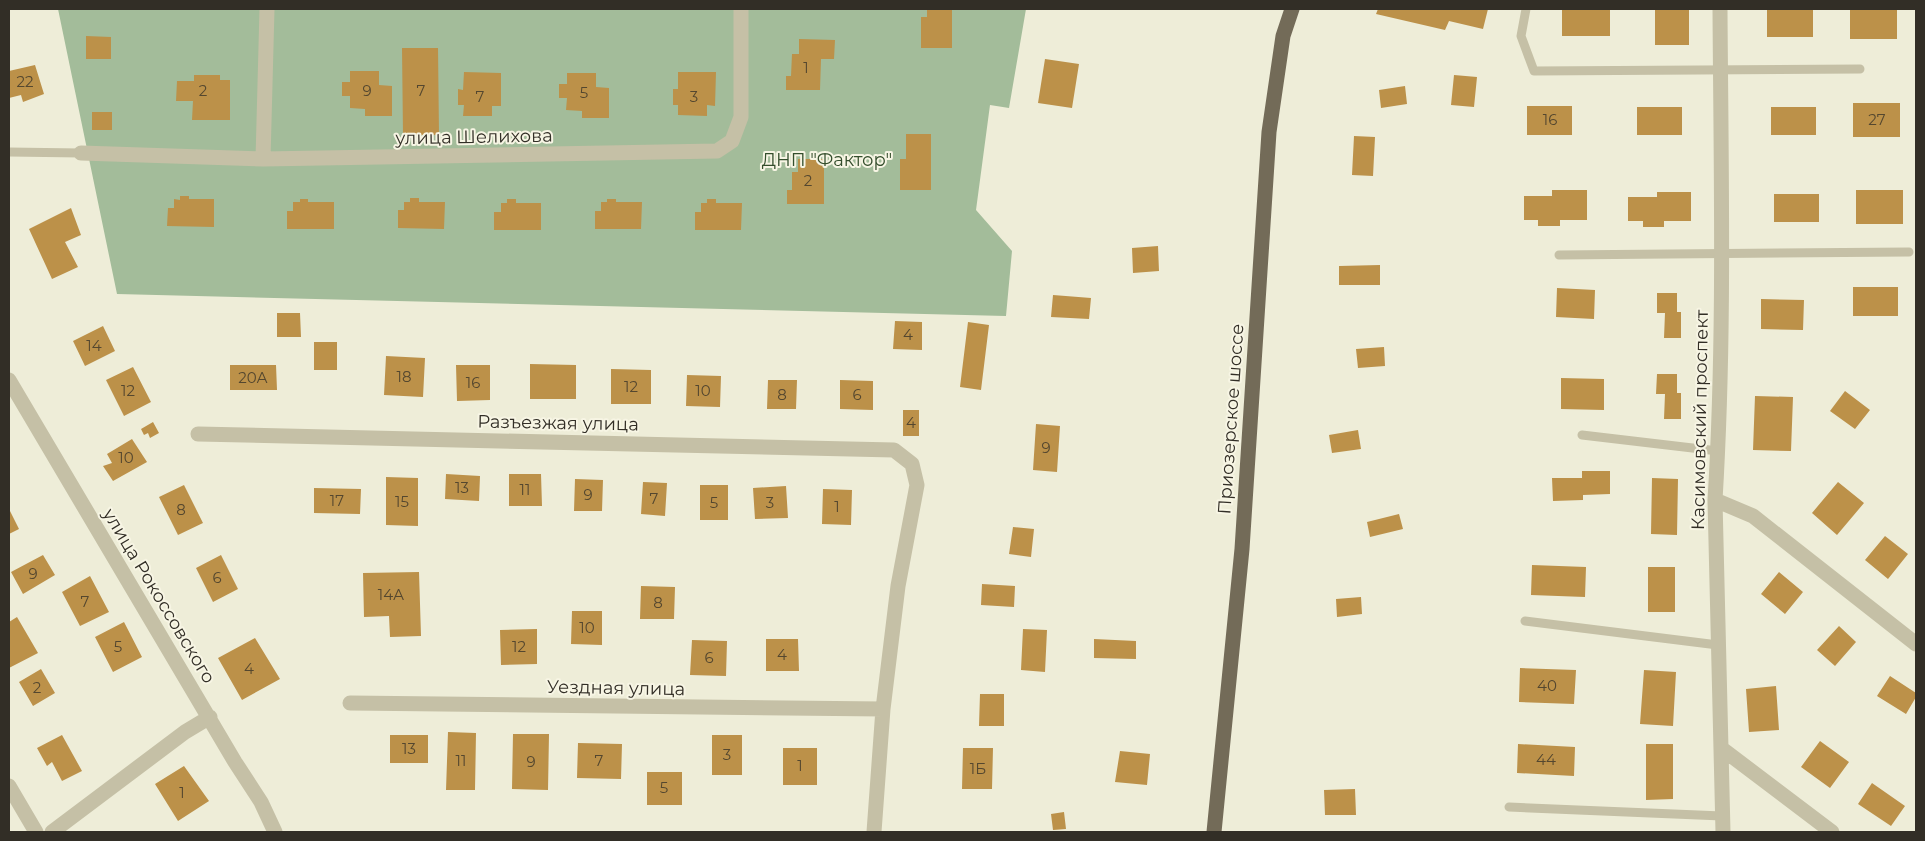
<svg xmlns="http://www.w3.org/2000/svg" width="1925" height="841" viewBox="0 0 1925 841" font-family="Montserrat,sans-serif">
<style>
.green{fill:#a3bc9a}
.building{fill:#bc9149}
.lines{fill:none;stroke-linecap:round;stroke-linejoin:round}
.lane{stroke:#c5c0a6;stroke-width:9}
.street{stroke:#c5c0a6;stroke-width:15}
.primary{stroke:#736b58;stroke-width:15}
.labels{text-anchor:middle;stroke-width:4;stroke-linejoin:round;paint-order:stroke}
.number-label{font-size:15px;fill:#54472f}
.street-label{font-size:18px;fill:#322e26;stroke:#f7f5e4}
.park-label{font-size:18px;fill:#344e2c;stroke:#f7f5e4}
</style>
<rect width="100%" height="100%" fill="#eeedd8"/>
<path class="green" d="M58,9h968l-17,99 -19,-3 -14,105 36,41 -6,65 -889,-22z"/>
<path class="building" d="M927,9h25v39h-31v-31h6z
M1378,9h110l-5,20 -34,-8 -4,9 -69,-16z
M1562,9h48v27h-48z
M1655,9h34v36h-34z
M1767,9h46v28h-46z
M1850,9h47v30h-47z
M86,36l25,1v22h-25z
M799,39l36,1 -1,19h-13l-1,31h-34v-14h5l1,-22h7z
M402,48h36l1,87h-36z
M1045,59l34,5 -7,44 -34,-5z
M35,65l9,29 -21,8 -2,-7 -12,3v-27z
M350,71h29v14l13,1v30h-27v-7l-15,-1v-12h-8v-14h8z
M464,72l37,1v33h-9v10h-29l1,-11h-6v-16l5,1z
M678,72h38l-1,34 -8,-1v11l-29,-1v-10h-5v-16h5z
M567,73h29v14l13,1v30h-27v-7l-16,-1 1,-12h-8v-14h8z
M194,75h26v5h10v40h-38l1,-19h-17l1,-20h17z
M1454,75l23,2 -3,30 -23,-2z
M1405,86l2,18 -26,4 -2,-18z
M1853,103h47v34h-47z
M1527,106h45v29h-45z
M1637,107h45v28h-45z
M1771,107h45v28h-45z
M92,112h20v18h-20z
M906,134h25v56h-31v-31h6z
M1354,136l21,1 -2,39 -21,-1z
M798,159h26v45h-37v-14h5v-18h6z
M1552,190h35v30h-27v6h-22v-6h-14v-24h28z
M1856,190h47v34h-47z
M1657,192h34v29h-27v6h-21v-6h-15v-24h29z
M1774,194h45v28h-45z
M180,196h9v3h25v28l-47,-1 1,-18h6v-9l6,1z
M410,198h9v4h26l-1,27 -46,-1v-18h6v-8h6z
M300,199h8v3h26v27h-47v-18h6v-9h7z
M507,199h9v4h25v27h-47v-18h7v-9h6z
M607,199h9v3h26l-1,27h-46v-18h6v-9h6z
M707,199h9v4h26l-1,27h-46v-18h6v-9h6z
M71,208l10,27 -16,7 13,25 -26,12 -23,-50z
M1158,246l1,25 -26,2 -1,-25z
M1380,265v20h-41v-19z
M1853,287h45v29h-45z
M1557,288l38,2 -1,29 -38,-2z
M1657,293h20v19h4v26h-17l1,-25h-8z
M1053,295l38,3 -2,21 -38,-2z
M1761,299l43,1 -1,30 -42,-1z
M277,313h23l1,24h-24z
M895,321l27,1v28l-29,-1z
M968,322l21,3 -8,65 -21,-3z
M103,326l12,25 -30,15 -12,-25z
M314,342h23v28h-23z
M1384,347l1,19 -27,2 -2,-19z
M386,356l39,2 -2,39 -39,-2z
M530,364l46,1v34h-46z
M230,365h46l1,25h-47z
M456,365h34v35l-33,1z
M133,367l18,35 -27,14 -18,-36z
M611,369l40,1v34h-40z
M1657,374h20v19h4v26h-17l1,-25h-9z
M687,375l34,1 -1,31 -34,-1z
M1561,378l43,1v31l-43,-1z
M768,380h29l-1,29h-29z
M840,380l33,1v29l-33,-1z
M1845,391l25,19 -15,19 -25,-18z
M1755,396l38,1 -2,54 -38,-1z
M903,410h16v26h-16z
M153,422l6,11 -9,5 -2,-5 -4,2 -3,-6z
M1036,424l24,2 -3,46 -24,-2z
M1358,430l3,19 -29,4 -3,-18z
M132,439l15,23 -34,19 -10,-15 9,-3 -5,-9z
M1582,471h28v23l-27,1v5l-30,1 -1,-23h30z
M446,474l34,2 -1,25 -34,-2z
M509,474h32l1,32h-33z
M386,477l32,1v48l-32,-1z
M1652,478l26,1 -1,56 -26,-1z
M575,479l28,1 -1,31h-28z
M643,482l24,1 -2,33 -24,-2z
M1838,482l26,21 -27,32 -25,-22z
M184,485l19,38 -25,12 -19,-38z
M700,485h28v35h-28z
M786,486l2,32 -33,1 -2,-31z
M314,488l47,1 -1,25 -46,-1z
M823,489l29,1 -1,35 -29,-1z
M9,509l10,20 -10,5z
M1399,514l4,15 -33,8 -3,-15z
M1013,527l21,2 -3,28 -22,-3z
M1885,536l23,18 -20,25 -23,-19z
M43,555l12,20 -32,19 -12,-22z
M221,555l17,34 -25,13 -17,-34z
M1532,565l54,2 -1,30 -54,-2z
M1648,567h27v45h-27z
M419,572l2,64 -31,1 -1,-21 -25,1 -1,-44z
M1779,572l24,20 -18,22 -24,-20z
M90,576l19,36 -29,14 -18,-34z
M982,584l33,2 -1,21 -33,-2z
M641,586l34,1 -1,32h-34z
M1361,597l1,17 -25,3 -1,-18z
M572,611h30v34l-31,-1z
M17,617l21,36 -29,15v-46z
M124,622l18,35 -29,15 -18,-35z
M1839,626l17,16 -21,24 -18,-16z
M537,629v35l-36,1 -1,-35z
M1023,629l24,1 -2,42 -24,-2z
M255,638l25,41 -38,21 -24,-42z
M766,639h32l1,32h-33z
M1094,639l42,2v18l-42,-1z
M692,640l35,1 -1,35 -36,-1z
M1520,668l56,2 -2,34 -55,-2z
M41,669l14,24 -22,13 -14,-24z
M1644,670l32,2 -3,54 -33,-2z
M1890,676l26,17v4l-10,17 -29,-18z
M1776,686l3,44 -30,2 -3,-43z
M980,694h24v32h-25z
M448,732l28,1 -1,57h-29z
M513,734h36l-1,56 -36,-1z
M62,735l20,36 -20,10 -10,-19 -5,4 -10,-18z
M390,735h38v28h-38z
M712,735h30v40h-30z
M1820,741l29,21 -19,26 -29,-21z
M578,743l44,1 -1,35 -44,-1z
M1518,744l57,3 -1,29 -57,-3z
M1646,744h27v55l-27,1z
M783,748h34v37h-34z
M963,748h30l-1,41h-30z
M1120,751l30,3 -3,31 -32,-3z
M184,766l25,35 -31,20 -23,-37z
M647,772h35v33h-35z
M1872,783l33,23 -14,20 -33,-22z
M1355,789l1,26h-31l-1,-25z
M1064,812l2,17 -13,1 -2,-16z"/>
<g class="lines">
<path class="lane" d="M1526,9l-5,27 13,35 326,-2
M9,152l72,1
M1559,255l350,-3
M1582,435l136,16
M1525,621l193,24
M1509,807l213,9"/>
<path class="street" d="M1720,9c1,163 5,328 -5,491l8,332
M81,153l182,6 454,-8 15,-10 9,-24v-108
M263,159l4,-150
M9,380l226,382 26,40 14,30
M198,434l696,16 18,14 5,21 -19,101 -15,123 -9,123
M1715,500l38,16 163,128
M350,703l533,6
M1721,748l111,84
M9,786l27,46
M52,832l133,-100 25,-15"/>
<path class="primary" d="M1214,832l28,-283 27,-417 14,-96 9,-27"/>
</g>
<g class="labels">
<g class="number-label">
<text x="806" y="73">1</text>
<text x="25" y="87">22</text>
<text x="203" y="96">2</text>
<text x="367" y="96">9</text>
<text x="421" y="96">7</text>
<text x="584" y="98">5</text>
<text x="480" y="102">7</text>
<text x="694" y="102">3</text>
<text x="1550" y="125">16</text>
<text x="1877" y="125">27</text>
<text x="808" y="186">2</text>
<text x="908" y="340">4</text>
<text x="94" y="351">14</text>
<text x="404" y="382">18</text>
<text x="253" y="383">20А</text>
<text x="473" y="388">16</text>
<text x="631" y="392">12</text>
<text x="128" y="396">12</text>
<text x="703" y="396">10</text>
<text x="782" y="400">8</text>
<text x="857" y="400">6</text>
<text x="911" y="428">4</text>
<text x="1046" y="453">9</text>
<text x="126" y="463">10</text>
<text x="462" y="493">13</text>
<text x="525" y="495">11</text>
<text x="588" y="500">9</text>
<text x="654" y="504">7</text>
<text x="337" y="506">17</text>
<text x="402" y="507">15</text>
<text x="714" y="508">5</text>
<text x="770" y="508">3</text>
<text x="837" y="512">1</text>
<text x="181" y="515">8</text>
<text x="33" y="579">9</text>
<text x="217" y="583">6</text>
<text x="391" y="600">14А</text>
<text x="85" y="607">7</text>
<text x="658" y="608">8</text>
<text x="587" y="633">10</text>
<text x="118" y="652">5</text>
<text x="519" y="652">12</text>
<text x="782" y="660">4</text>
<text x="709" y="663">6</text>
<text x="249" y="674">4</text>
<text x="1547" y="691">40</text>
<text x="37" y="693">2</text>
<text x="409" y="754">13</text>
<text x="727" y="760">3</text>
<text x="1546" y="765">44</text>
<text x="461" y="766">11</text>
<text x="599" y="766">7</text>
<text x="531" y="767">9</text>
<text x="800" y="771">1</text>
<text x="978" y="774">1Б</text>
<text x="664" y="793">5</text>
<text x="182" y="798">1</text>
</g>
<g class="street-label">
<text transform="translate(474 137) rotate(-1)" y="6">улица Шелихова</text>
<text transform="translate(1231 419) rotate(-86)" y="6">Приозерское шоссе</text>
<text transform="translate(1700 420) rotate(-89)" y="6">Касимовский проспект</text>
<text transform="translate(558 423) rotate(1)" y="6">Разъезжая улица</text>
<text transform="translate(159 596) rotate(59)" y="6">улица Рокоссовского</text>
<text transform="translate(616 688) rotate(1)" y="6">Уездная улица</text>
</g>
<g class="park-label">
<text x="827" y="166">ДНП "Фактор"</text>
</g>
</g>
<rect width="1925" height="841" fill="none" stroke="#322e26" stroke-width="20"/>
</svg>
